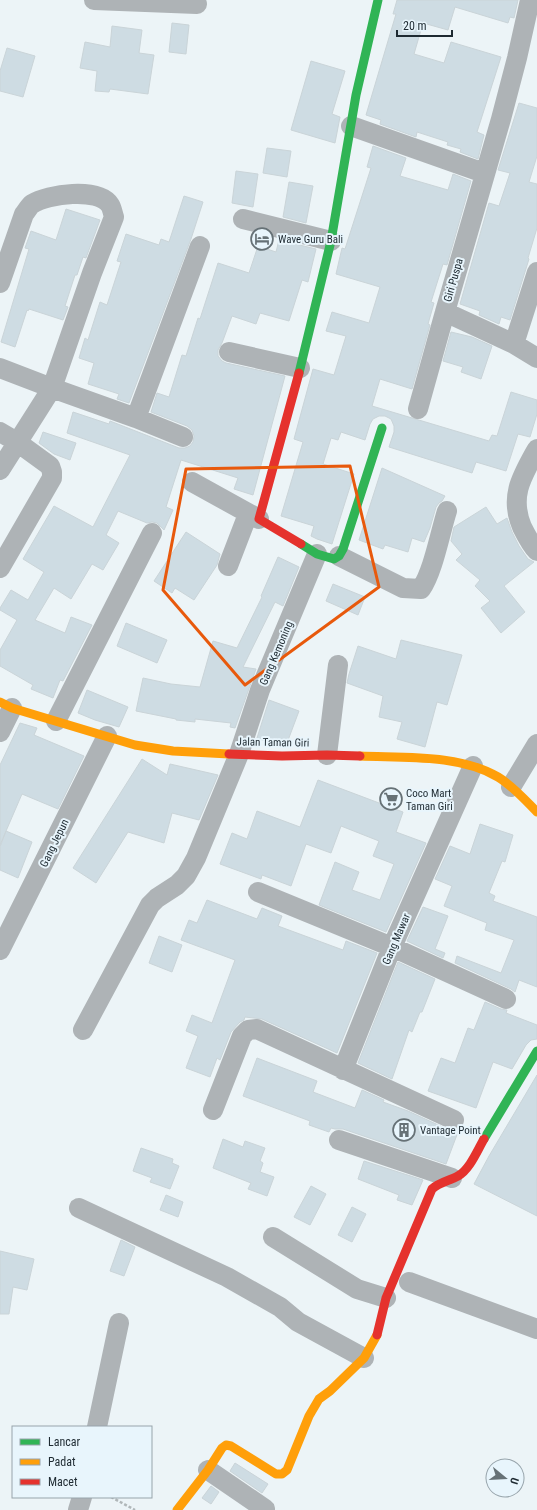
<svg xmlns="http://www.w3.org/2000/svg" width="537" height="1510" viewBox="0 0 537 1510" font-family="'Roboto Condensed',sans-serif">
<style>
.building{fill:#cedce3;stroke:#cad4d8}
.lines{fill:none;stroke-linecap:round;stroke-linejoin:round}
.path{stroke:#b0b7b9;stroke-width:2.5;stroke-dasharray:3 2;stroke-linecap:butt}
.street{stroke:#aeb3b6;stroke-width:20}
.fast{stroke:#30b455;stroke-width:9}
.slow{stroke:#ff9f0a;stroke-width:9}
.jam{stroke:#e5322d;stroke-width:9}
.marked{fill:none;stroke:#e8590c;stroke-width:3;stroke-linejoin:round}
.labels{text-anchor:middle;stroke-width:4;stroke-linejoin:round;paint-order:stroke}
.poi-label{font-size:11px;fill:#1e2a31;stroke:#e8f5fc;text-anchor:start}
.street-label{font-size:11px;fill:#1e2a31;stroke:#e8f5fc}
</style>
<rect width="100%" height="100%" fill="#ecf4f7"/>
<path class="building" d="M397,0h121l-4,18 -4,-1 -2,6 -53,-16 -7,23 -25,-7 -9,31 30,9 7,-21 50,15 -24,75 7,3 -6,24 -18,-7 1,-3 -14,-4 1,-3 -31,-10 -1,5 -36,-13 1,-4 -15,-5 30,-101h-3z
M172,23l17,2 -3,29 -17,-2z
M112,26l30,4 -3,23 15,2 -6,39 -38,-5 -1,3 -14,-1 2,-20 -17,-3 5,-26 25,5z
M7,48l28,8 -12,41 -23,-6v-20z
M311,61l34,10 -13,43 8,3 -5,26 -44,-13z
M519,103l18,5v48l-8,26 8,2v44l-9,30 1,1 -19,61 -9,-3 -2,7 -20,-9 1,-4 -20,-7 29,-101 10,3 11,-33 -12,-3z
M373,146l33,12 -6,18 48,14 5,-16 18,7 -24,84 -4,-1 -12,38 3,1 -6,21 2,1 -18,64 -32,-10 -8,27 117,35 3,-6 5,1 14,-44 26,8v14l-7,23 -12,-3 -12,37 -30,-9 -4,11 -83,-26 5,-15v-6l-3,-7 -6,-3h-6l-6,3 -3,5 -5,16 -24,-8 -3,8 -7,-2 -8,26 31,10 -22,70 -15,-5 -6,-3 3,-10 -33,-10 22,-74 -9,-3 19,-70 21,6 12,-39 -20,-5 6,-19 37,11 11,-36 -44,-13 6,-26 3,1 26,-81 -4,-1z
M267,148l24,3 -4,26 -24,-4z
M236,171l22,3 -5,33 -21,-4z
M289,182l24,4 -7,37 -23,-6z
M184,196l19,6 -12,37 -62,164 -12,-4 2,-5 -31,-10 6,-21 -15,-5 6,-20 3,2 12,-38 7,3 14,-43 -4,-1 9,-27 33,11 2,-6 8,3z
M66,209l34,11 -14,38 -3,-1 -6,18h-2l-10,31 3,1 -5,13 -34,-11 -1,2 -1,-1 -12,37 -14,-5 28,-93 -4,-1 6,-17 25,9z
M279,240l37,9 -8,33 -6,-2 -13,41 -29,-8 -4,11 -24,-8 -10,27 -4,7v6l4,5 4,2 59,13 -32,119 -19,-6 4,-11 -57,-18 -15,47 7,3 -9,20 -7,-7 -5,-1 -5,1 -29,-12 -12,24 13,8 -16,27 -11,-6 -21,35 -17,-11 -19,32 30,13 6,-16 21,8 -29,56 -3,-1 -7,18 -22,-9 2,-4 -33,-19v-16l17,-30 -17,-10v-2l11,-18 17,10 16,-28 -21,-13 31,-53 39,21 37,-72 -63,-22 6,-21 36,12 1,-3 69,27h6l5,-2 3,-4 1,-6 -2,-6 -5,-4 -36,-14 6,-19 12,4 13,-42 4,1 12,-38 2,1 18,-56 31,10 9,-27 18,6z
M451,332l21,5 20,9 -11,33 -20,-7 2,-5 -20,-6z
M43,432l33,11 -6,17 -16,-6 -15,-11z
M382,468l63,28 -3,5 -3,2 -3,4 -6,21 -6,14 -12,-4 -4,14 -23,-7 -2,4 -24,-9z
M486,507l11,17 10,-6 5,14 7,14 9,13 6,3 -30,24 21,26 -24,21 -20,-25 9,-7 -15,-15 5,-6 -24,-20 6,-6 -11,-13 3,-14z
M186,532l34,22 -3,11 -23,35 -19,-12 -3,5 -18,-12z
M278,557l21,10 -16,39 -8,-4 -32,65 13,2 -21,59 -5,-1 1,-4 -36,-4v3l-19,-2v-1l-40,-8 7,-33 28,6 29,3 13,-46 24,7 25,-51 -1,-1z
M333,584l32,13 -7,18 -32,-14z
M126,623l41,17 -10,23 -40,-17z
M401,640l61,15 -15,50 -10,-3 -12,45 -28,-8 5,-17 -23,-5 4,-21 -36,-13 2,-9 9,-28 38,13z
M87,690l41,17 -9,20 -24,-7 -17,-7z
M269,700l30,11 -12,32h-18l-12,-5z
M20,723l17,5 -3,7 50,21 -26,53 -36,-15 -22,51v-80z
M142,759l25,16 3,-11 48,11 -19,45 -27,-7 -8,30 -36,-11 -32,51 -23,-15z
M318,780l85,32 -7,20 30,11 -40,89 -67,-27 16,-43 24,10 -7,18 28,10 14,-36 -21,-8 6,-15 -38,-15 -10,27 -25,-9 -15,42 -29,-11 -1,4 -41,-15 12,-31 15,6 10,-28 43,16z
M480,824l33,11 -8,27 -3,-1 -13,32 6,3 -2,5 44,16v70l-18,-7 -4,12 -4,-3 -56,-26 2,-7 44,17 13,-33 -29,-10 2,-7 -43,-17 8,-20 -17,-7 15,-33 20,8z
M6,831l26,11 -14,36 -18,-8v-23z
M207,900l50,19 5,-11 20,8 -4,10 65,24 3,-9 31,12 -40,100 -75,-34 -17,-2 -1,3 -4,2 -9,10 -11,28 -3,-2 -7,19 -24,-9 12,-32 -12,-5 6,-16 20,8 23,-63 -54,-20 8,-20 8,3z
M423,907l25,9 -13,33 10,4 -2,5 -36,-17z
M159,936l23,9 -10,27 -23,-9z
M398,962l37,17 -13,33h-2l-8,20 -3,-2 -17,49 -34,-16z
M485,1002l16,7 6,1 -1,3 31,12v14l-6,1 -5,5 -14,24 -19,-7 -17,46 -48,-17 13,-33 14,5 13,-35 6,2z
M257,1058l60,23 -4,11 42,16 7,-18 22,10 -1,2 25,9 41,19 9,2 -12,32 -103,-35h-8l-4,-1 -2,4 -20,-7 1,-4 -67,-25z
M537,1075v141l-63,-32 15,-28z
M223,1139l20,8 2,-6 20,7 -5,13 3,2 -3,9 14,5 -7,19 -19,-7 3,-6 -38,-15z
M141,1148l32,11 -1,4 7,3 -9,23 -20,-7 2,-4 -19,-7z
M364,1161l59,19 -11,25 -15,-5 2,-5 -41,-16z
M311,1186l15,8 -16,31 -16,-8z
M166,1195l17,7 -5,15 -18,-7z
M352,1207l14,7 -14,28 -14,-7z
M121,1240l14,7 -11,29 -14,-5z
M0,1251l34,8 -7,31 -14,-3 -4,27h-9z
M235,1463l33,21 -6,9 -32,-22z
M211,1486l8,6 -8,12 -9,-6z"/>
<g class="lines">
<path class="path" d="M111,1497l24,13"/>
<path class="street" d="M94,0l103,4
M351,126l133,47
M243,219l88,22
M0,283l24,-69c3,-3 5,-8 8,-10 16,-10 66,-17 78,1 2,3 3,9 4,12l-22,56 -40,115 -52,82
M445,312l69,32 23,14
M514,344l23,-72
M229,352l71,16
M0,368l52,20 84,30 47,19
M418,409l27,-97 56,-193 16,-61 13,-58
M136,418l64,-172
M0,432l17,10 33,24 2,6v6l-52,90
M537,449c-15,27 -28,47 -15,78 4,8 9,18 15,24
M192,482l67,37
M339,556l64,32 18,1c12,-17 19,-56 26,-78
M228,566l20,-52
M56,721l96,-188
M0,732l12,-24
M327,755l11,-90
M511,787l26,-43
M258,892l134,55 114,52
M0,950l107,-214
M83,1030l67,-125 7,-7 20,-13 9,-9 10,-18 43,-104 21,-64 57,-136
M343,1070l49,-123 81,-181
M213,1110l29,-74 6,-6 9,-1 197,91
M339,1140l113,38
M79,1208l148,69 53,30 18,15 66,36
M273,1237l84,52 29,9
M409,1282l128,47
M97,1427l22,-104
M208,1470l57,39
M78,1510l4,-13"/>
<path class="fast" d="M299,373l32,-132 25,-146 22,-95
M301,544l16,10 17,5 5,-3 4,-7 39,-121
M484,1139l53,-88"/>
<path class="slow" d="M0,702l12,6 123,37 38,6 56,3
M360,756c44,2 99,-2 138,21 15,9 27,23 39,35
M177,1510l31,-40 14,-22 4,-3 5,1 45,28h6l5,-4 22,-54 10,-17 11,-8 34,-33 13,-23"/>
<path class="jam" d="M299,373l-40,146 42,25
M229,754l53,2 45,-1 33,1
M377,1335l9,-37 46,-109c8,-7 17,-8 26,-13 12,-7 19,-25 26,-37"/>
</g>
<path class="marked" d="M350,466l29,121 -134,98 -82,-95 23,-121z"/>
<defs>
<g id="hotel-ring" transform="scale(1.15)"><circle r="9.5" fill="#e8f5fc" stroke="#667176" stroke-width="1.5"/><path d="M-6-4.5h1.5V1H6V5H4.5V3h-9V5H-6ZM-4 0a1.8 1.8 0 1 1 3.6 0ZM.5 0V-2.5h3Q6-2.5 6 0Z" fill="#667176"/></g>
<g id="supermarket-ring" transform="scale(1.15)"><circle r="9.5" fill="#e8f5fc" stroke="#667176" stroke-width="1.5"/><path d="M-6-5.5h2.5l.6 2H6L4.5 2H-2.5L-4.4-4H-6ZM-1.5 3.2a1.3 1.3 0 1 0 .1 0ZM3 3.2a1.3 1.3 0 1 0 .1 0Z" fill="#667176"/></g>
<g id="building-ring" transform="scale(1.15)"><circle r="9.5" fill="#e8f5fc" stroke="#667176" stroke-width="1.5"/><path d="M-4-6H4V6H1V3H-1V6H-4ZM-2.5-4.3h1.7v1.8h-1.7ZM.8-4.3h1.7v1.8H.8ZM-2.5-1h1.7V.8h-1.7ZM.8-1h1.7V.8H.8Z" fill="#667176"/></g>
</defs>
<g fill-rule="evenodd">
<use href="#hotel-ring" x="262" y="239"/>
<use href="#supermarket-ring" x="391" y="799"/>
<use href="#building-ring" x="404" y="1130"/>
</g>
<g class="labels">
<g class="poi-label">
<text x="278" y="243">Wave Guru Bali</text>
<text x="406" y="797">Coco Mart<tspan x="406" dy="13">Taman Giri</tspan></text>
<text x="420" y="1134">Vantage Point</text>
</g>
<g class="street-label">
<text transform="translate(453 280) rotate(-74)" y="4">Giri Puspa</text>
<text transform="translate(276 653) rotate(-67)" y="4">Gang Kemoning</text>
<text transform="translate(273 742) rotate(1)" y="4">Jalan Taman Giri</text>
<text transform="translate(54 843) rotate(-64)" y="4">Gang Jepun</text>
<text transform="translate(396 939) rotate(-67)" y="4">Gang Mawar</text>
</g>
</g>
<rect x="12" y="1426" width="140" height="72" fill="#e8f5fc" stroke="#97a4ab"/>
<rect x="20" y="1439" width="20" height="6" fill="#30b455" stroke="#97a4ab"/>
<text x="48" y="1446" font-size="12" fill="#1e2a31">Lancar</text>
<rect x="20" y="1459" width="20" height="6" fill="#ff9f0a" stroke="#97a4ab"/>
<text x="48" y="1466" font-size="12" fill="#1e2a31">Padat</text>
<rect x="20" y="1479" width="20" height="6" fill="#e5322d" stroke="#97a4ab"/>
<text x="48" y="1486" font-size="12" fill="#1e2a31">Macet</text>
<g transform="translate(505 1478) rotate(108)"><circle r="19" fill="#e8f5fc" stroke="#97a4ab"/>
<path d="M0-3L7 15L0 10L-7 15Z" fill="#667176"/>
<text y="-6" font-size="11" font-weight="bold" text-anchor="middle" fill="#1e2a31">U</text>
</g>
<path d="M397 30v6h55v-6" fill="none" stroke="#1e2a31" stroke-width="2"/>
<text x="403" y="30" font-size="12" fill="#1e2a31" stroke="#e8f5fc" stroke-width="3" paint-order="stroke">20 m</text>
</svg>
